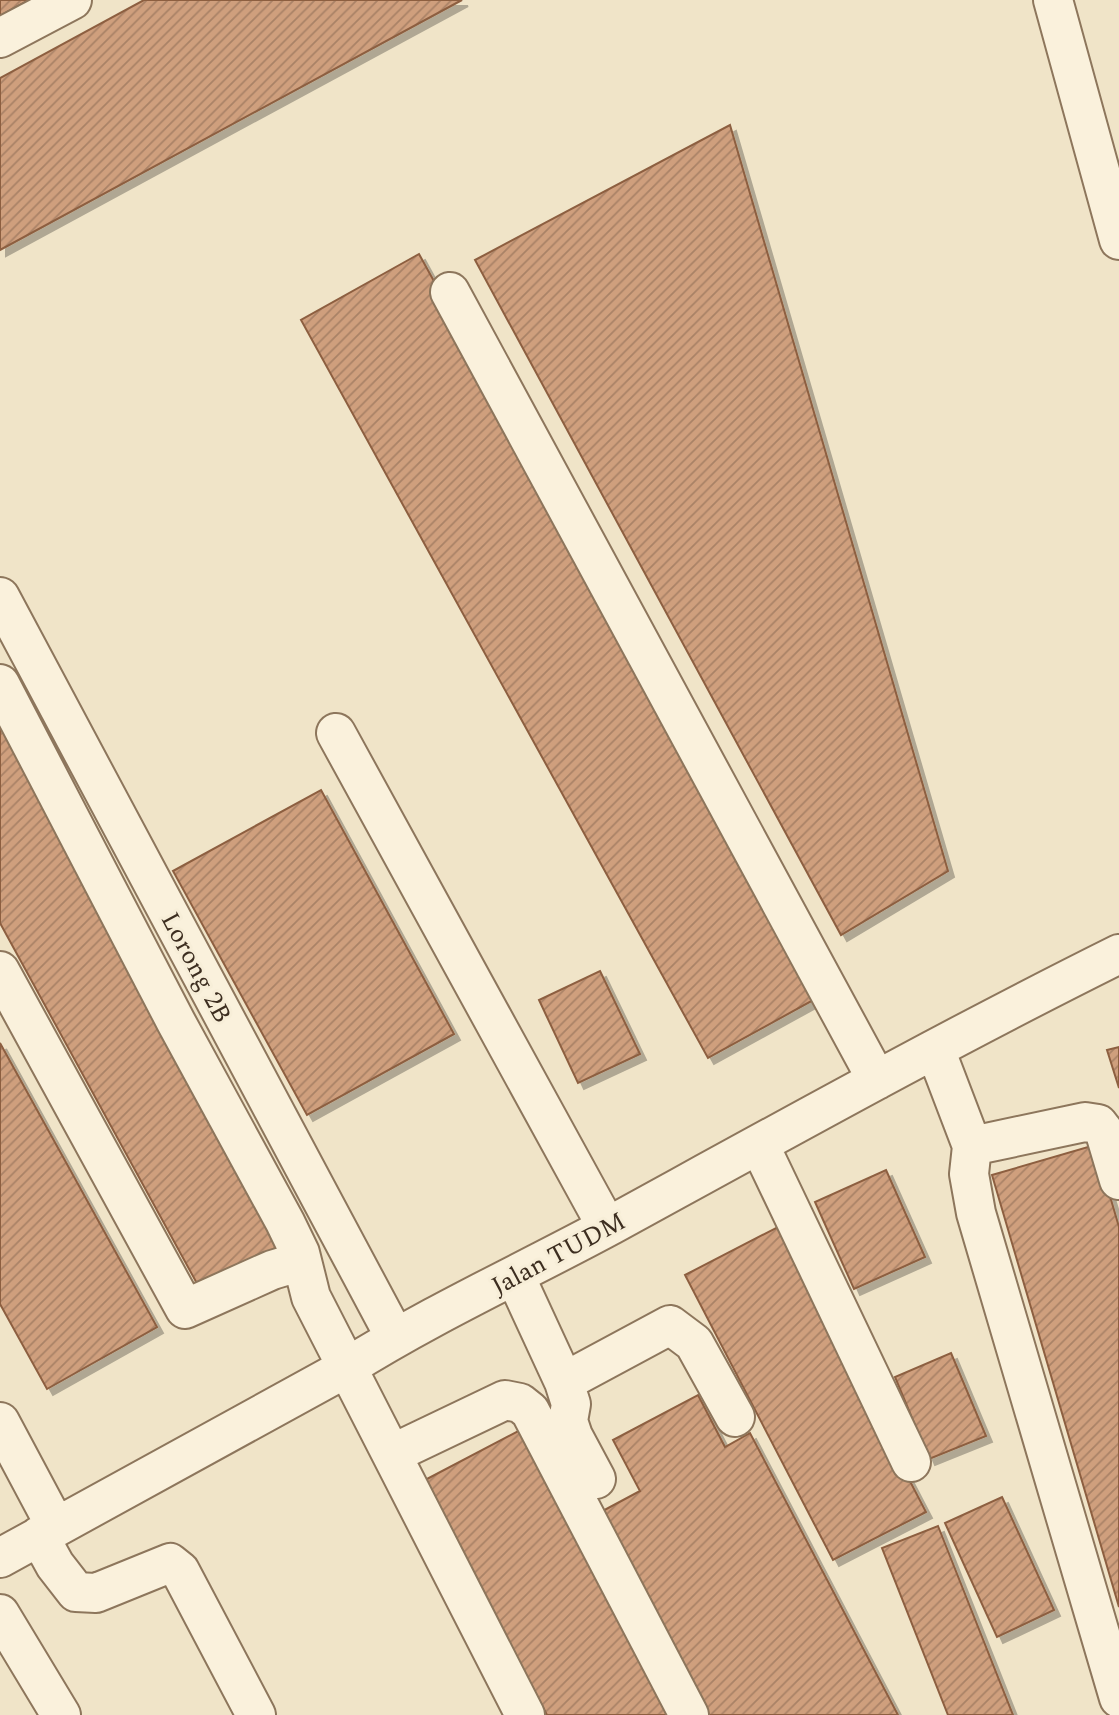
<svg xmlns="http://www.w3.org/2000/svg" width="1119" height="1715" viewBox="0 0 1119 1715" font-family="Spectral,serif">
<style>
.building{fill:url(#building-hatch);stroke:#8d5f41;stroke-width:2;filter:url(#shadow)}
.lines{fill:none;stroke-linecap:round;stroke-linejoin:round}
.minor-casing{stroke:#8d765c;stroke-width:42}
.minor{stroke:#faf1dc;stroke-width:38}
.labels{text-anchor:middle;stroke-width:6;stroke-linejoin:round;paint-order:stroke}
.street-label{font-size:26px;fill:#3d2e20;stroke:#f7eed8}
</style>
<defs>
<pattern id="building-hatch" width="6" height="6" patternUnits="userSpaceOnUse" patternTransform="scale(1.75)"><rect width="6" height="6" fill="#cf9f7d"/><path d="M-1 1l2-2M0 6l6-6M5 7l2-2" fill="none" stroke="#a98266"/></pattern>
<filter id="shadow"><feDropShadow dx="6" dy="6" stdDeviation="0" flood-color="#0004"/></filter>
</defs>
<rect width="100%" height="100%" fill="#f0e4c8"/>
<path class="building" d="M0,0h29l-29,16z
M144,0h318l-462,250v-172z
M730,125l218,746 -107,64 -366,-675z
M419,254l407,739 -118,65 -407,-738z
M0,704l292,535 -92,50 -200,-366z
M321,790l133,244 -147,81 -134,-244z
M600,971l40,83 -62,29 -39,-83z
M0,1043l157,284 -110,62 -47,-85z
M1119,1047v41l-12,-38z
M1095,1145l24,82v380l-127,-432z
M886,1170l39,87 -71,32 -39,-87z
M778,1227l148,285 -93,48 -148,-285z
M951,1353l35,83 -57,23 -34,-82z
M698,1395l27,52 25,-14 148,282h-195l-106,-201 43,-23 -27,-51z
M526,1427l150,288h-129l-122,-235z
M1002,1497l52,113 -57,27 -52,-114z
M938,1526l75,189h-65l-66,-167z"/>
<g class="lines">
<g class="minor-casing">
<path id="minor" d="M1053,0l66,240
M0,38l72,-38
M450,292l427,788
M0,597l395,740
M0,684l176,338 109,200 15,31 11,44 214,418
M336,733l271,494
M0,971l185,338 87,-39 30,-9
M935,1049l37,97
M759,1144l152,318
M1119,1180l-14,-47 -7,-9 -13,-2 -113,24 -3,28 7,39 143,485
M515,1276l49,106 7,22 -3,17 5,15 23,43
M564,1382l106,-57 24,18 41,74
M0,1422l56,105
M392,1454l113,-54 15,3 10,8 159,304
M39,1536l16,29 21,27 20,1 74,-30 10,8 76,144
M0,1558l346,-190c86,-54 178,-96 267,-144 168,-92 335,-185 506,-270
M0,1614l61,101"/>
</g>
<use href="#minor" class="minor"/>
</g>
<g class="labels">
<g class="street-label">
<text transform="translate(197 967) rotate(62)" y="9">Lorong 2B</text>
<text transform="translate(558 1253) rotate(-28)" y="9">Jalan TUDM</text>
</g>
</g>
</svg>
